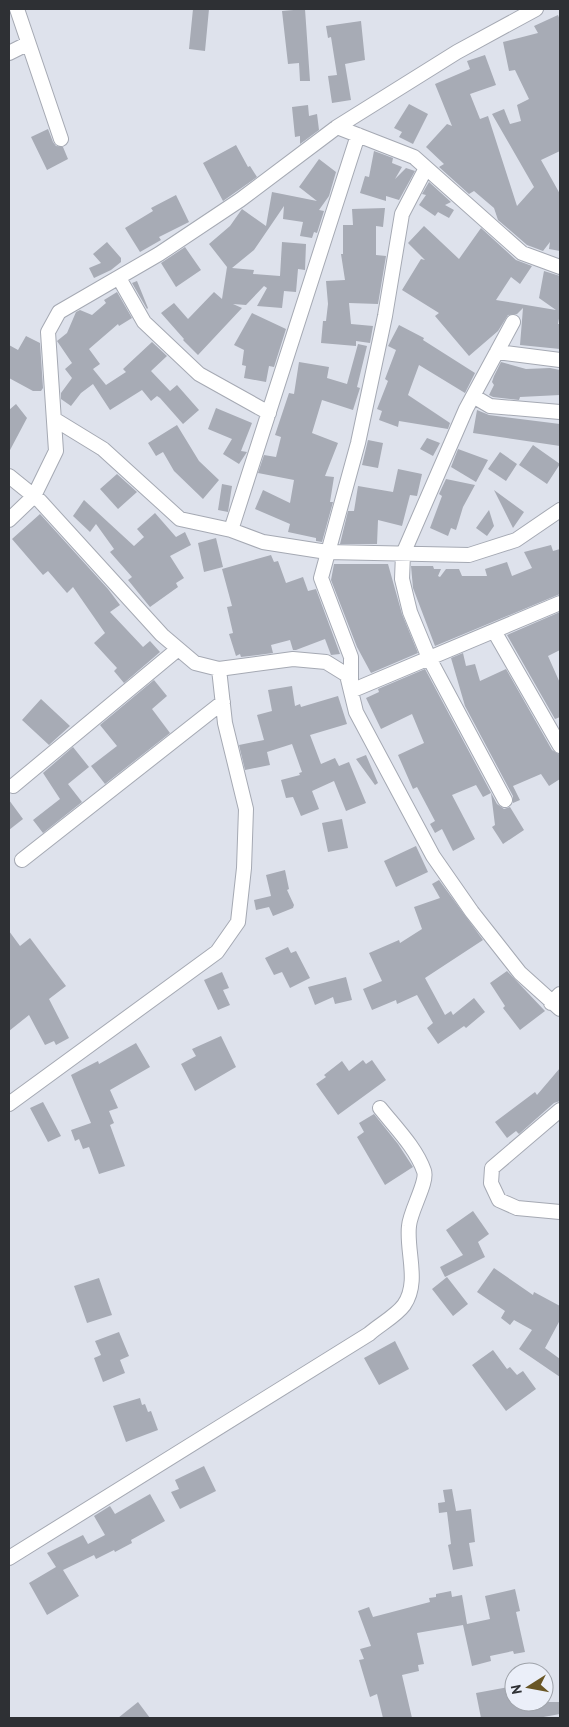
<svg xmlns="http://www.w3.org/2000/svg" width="569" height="1727" viewBox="0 0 569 1727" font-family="'PT Sans',sans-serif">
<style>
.building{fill:#a7abb5}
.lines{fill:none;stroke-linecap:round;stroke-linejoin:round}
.street-casing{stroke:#a5a9b3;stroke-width:16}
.street{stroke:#fff;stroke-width:14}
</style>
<rect width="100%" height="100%" fill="#dee2ec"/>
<path class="building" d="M193,9h16l-4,42 -16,-2z
M305,9l5,72h-10l-1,-18 -11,1 -6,-53z
M558,15l2,5v131l-19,9 19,34v57l-11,-2 1,-7 -7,9 -16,-6 -29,-25 -4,-12 -20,-17 -5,3 -30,-27 5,-3 -18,-17 21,-23 5,2 -17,-42 35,-15 -3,-8 18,-6 11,30 -26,9 10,25 8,-3 29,90 17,-19 -42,-73 12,-5 6,15 11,-3 -4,-16 12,-6 -14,-29 -6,1 -6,-29 35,-9 -4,-7z
M361,21l4,39 -20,4 6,36 -19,3 -4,-27 9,-1 -6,-38 -3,1 -2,-12z
M409,104l19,10 -15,30 -14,-7 3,-5 -8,-4z
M308,105l1,11 8,-2 2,16 -19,14v-8l-5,1 -3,-30z
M48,129l5,13 3,4 7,1 5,12 -21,11 -16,-33z
M236,145l12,22 2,-1 7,11 -34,24 -20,-38z
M374,151l19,7 -1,5 10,4 -7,12 11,-11 9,3 -16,29 -13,-4v5l-26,-8 5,-17 4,1z
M319,159l17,13 -7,24 -10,14 5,1 -7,22 -3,-1 -2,6 -12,-2 3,-14 -20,-3 1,-13 -30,44 -22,18 22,2 -1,4 27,2 2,-34 24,2 -1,26 -7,-1 -2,23 -12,-1 -2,17 -25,-2 10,-18 -3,-2 -18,19 -13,-1 9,4 -44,47 -15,-15 1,-1 -23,-26 13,-10 14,16 26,-27 8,7 5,-32 -18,-23 21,-18 12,-17 24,17 6,-34 45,9 -18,-14z
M429,182l22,20 -6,3 9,5 -5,8 -11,-6 -3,4 -16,-11 7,-10 -4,-1z
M176,195l13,27 -30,15 2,3 -21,12 -15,-24 28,-17 -2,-3z
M385,208l-2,19 -7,-1v29l10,1 -8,48 -29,-1 2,21 22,2 -3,17 -14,-2v5l-35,-3 2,-22h3l2,-17 -2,-23 19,-1 -4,-26h2v-29h10l-1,-16z
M424,226l35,33 22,-31 35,32 16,6 -12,18 -9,-7 -15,23 60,10 -17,-12 5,-27 16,5v37l-2,11h2v25l-40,-4 3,-37 -6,6 -9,1 -10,16 -29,25 -34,-40 4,-3 -37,-23 19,-31 4,1 -17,-17z
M107,242l14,16v4l-10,8 -17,8 -5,-10 12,-5 -8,-9z
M185,247l16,23 -25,17 -15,-24z
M137,281l11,27 -1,1 -15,-26z
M117,292l15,26 -13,8 -1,-2 -29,25 11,15 -7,5 13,16 20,-13 -3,-3 29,-27 15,14 -16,15 19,20 7,-6 22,25 -16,14 -23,-26 -3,-2 -6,5 -9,-11 -32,20 -17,-26 -12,9 -10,13 -10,-7v-6l11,-15 -7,-9 7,-6 -15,-22 10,-8 9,-21 4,-2 12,5 14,-12 -2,-3z
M252,313l34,16 -12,38 -5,-1 -3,16 -22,-4 2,-12 -4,-1 2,-15 -10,-5z
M399,325l25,13 -1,2 52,33 -10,20 -46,-28 -11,30 42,28 -2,6 -49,-8 -1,6 -19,-7 3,-9 -5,-2 11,-28 -3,-2 11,-29 -8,-4z
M26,336l14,7 3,45 -2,3h-8l-24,-13v-33l9,5z
M358,344l9,2 -10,41 3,1 -7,22 -31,-10 -10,33 26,10 -13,33 9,1 -4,25h3l-11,40 -6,-1v-3l-28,-6 2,-8 -35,-15 8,-19 27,13 4,-23 -36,-7 6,-18 12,2 5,-20 -6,-2 14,-42 5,1 5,-32 30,5 -2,11 20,6z
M501,362l25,7 24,-1 10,2v25l-40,2 -1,3 -26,-3 -4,-2 5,-10 -2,-3 2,-6z
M16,404l11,14 -18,34v-42z
M216,408l36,15 -11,28 6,1 -8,12 -16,-10 9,-15 -24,-10z
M477,410l12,5 71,9v22l-87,-13z
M177,425l22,36 20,19 -16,19 -29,-28 -11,-19 -7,4 -8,-13z
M427,438l13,5 -7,13 -13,-7z
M368,440l15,3 -5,25 -16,-3z
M533,445l27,19 -13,20 -28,-19z
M458,449l30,11 -12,22 -25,-15z
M500,452l17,12 -11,17 -18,-12z
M398,469l24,5 -5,22 -7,-1 -8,31 -24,-6 -1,24h-37l8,-33h6l4,-25 35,6z
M117,474l20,18 -19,17 -18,-20z
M446,479l29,6 -12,22 -7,23 -5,-2 -3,8 -18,-8 12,-32 -3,-2z
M222,484l10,2 -4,26 -10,-2z
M494,490l30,22 -11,16z
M84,500l50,46 10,-9 -7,-8 18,-16 21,24 9,-5 6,13 -21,11 14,22 -8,5 2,4 -28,20 -22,-27 4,-3 -22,-25 4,-3 -18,-25 -6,8 -17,-16z
M489,510l5,16 -7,10 -11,-8z
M40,514l68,75 12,16 -10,7 33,35 7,-6 10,11 -36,31 -10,-12 3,-3 -23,-25 11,-10 -32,-46 -6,6 -19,-22 -5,4 -31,-36z
M216,538l7,29 -19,5 -6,-29z
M551,545l2,6 7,-2v45l-125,52 -22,-58 -2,-22h22l1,3h7l-3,7 2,1 6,-8h13l3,7h25l-2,-7 22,-7 5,14 20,-8 -8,-16z
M271,555l3,7 4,-1 8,22 17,-6 5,14 8,-2 24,65 -9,1 -6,-16 -29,11h-3l-3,-10 -19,5 2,8 -32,4 -1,-3 -4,2 -7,-22 4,-1 -6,-26 5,-1 -10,-37z
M334,564h54l14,50 16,39 -47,20 -14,-26 -26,-67z
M560,612v38l-12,6 12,27v34l-5,2 -48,-84z
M463,653l3,13 9,-2 5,17 26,-12 46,81 8,5v24l-11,7 -8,-12 -28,12 7,14 -7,3v-7l-48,-90 -14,-48z
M425,669l72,135 7,5 6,-2 14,23 -21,14 -11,-17 3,-2 -4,-32 -8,4 -7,-12 -24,10 23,44 -22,12 -11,-22 -7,4 -5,-9 5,-3 -18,-34 -4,2 -15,-34 26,-12 -12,-29 -31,15 -15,-31 13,-6 -1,-3z
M154,680l13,16 -15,13 18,24 -65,51 -14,-18 26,-20 -17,-21z
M292,686l3,20 5,-2 1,3 37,-11 9,28 -37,11 11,29 14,-6 4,8 10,-4 17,41 -20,8 -12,-30 -22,10 7,18 -18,7 -8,-19 -7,1 -5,-18 19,-5 -1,-2 3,-1 -10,-28 -25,8 3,13 -25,5 -6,-25 25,-5 -7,-25 15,-4 -4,-21z
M41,699l29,27 -21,19 -27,-25z
M73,747l16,20 -21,17 14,18 -39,31 -10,-13 27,-21 -17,-26z
M366,755l12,28 -3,2 -19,-26z
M9,800l14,19 -14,11z
M342,819l6,29 -20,4 -6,-29z
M416,846l12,26 -32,15 -12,-26z
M285,870l4,19 -2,1 7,15 -1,3 -20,8 -4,-9 -13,3 -2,-10 17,-4 -5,-21z
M439,880l44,60 -58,38 20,37 6,-4 2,4 21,-17 11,14 -19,16 -2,-2 -26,18 -11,-16 6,-5 -16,-28 -20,9 -1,-4 -24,10 -9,-21 19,-8 -13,-28 30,-13 1,3 22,-14 -8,-22 26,-9 -8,-14z
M9,931l11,15 10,-8 36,48 -17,13 20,39 -13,7 -2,-4 -9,4 -16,-30 -20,16z
M288,947l3,6 5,-2 14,27 -20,10 -8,-16 -8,3 -9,-17z
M507,971l38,40 -25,19 -17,-22 2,-2 -15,-23z
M222,972l7,16 -6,2 7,15 -12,5 -14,-30z
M346,977l6,23 -17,4 -2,-7 -18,8 -7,-18z
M221,1036l15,31 -41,24 -14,-27 15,-8 -4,-7z
M136,1043l14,24 -40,23 8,18 -9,3 5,12 -4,2 15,41 -26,8 -10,-27 -6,2 -4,-10 -4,2 -4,-11 20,-7 -20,-48 27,-14 1,3z
M363,1060l3,4 6,-4 14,20 -48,35 -22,-31 10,-7 -2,-2 18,-14 7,10z
M560,1068v33l-6,2 -35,31 -3,-3 -9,7 -12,-16 40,-30 2,3z
M43,1102l18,34 -13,6 -18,-34z
M374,1114l24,30 15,23 -28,18 -28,-48 7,-5 -5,-9z
M473,1211l16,23 -11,8 7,15 -40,20 -5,-10 23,-12 -17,-25z
M494,1268l39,27 1,-3 26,14v14l-15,28 15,11v18l-41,-28 13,-19 -18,-10 -4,5 -9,-7 4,-7 -28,-19z
M447,1277l21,27 -15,12 -21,-27z
M99,1278l13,37 -25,8 -13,-37z
M119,1332l10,24 -9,4 5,13 -22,9 -9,-24 7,-3 -6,-14z
M395,1341l14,28 -30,16 -15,-27z
M493,1350l14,19 3,-2 7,8 6,-4 13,18 -30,22 -34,-46z
M140,1398l2,7 3,-1 3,8 3,-1 7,19 -32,12 -13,-36z
M204,1466l12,25 -36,18 -9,-17 8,-3 -4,-9z
M452,1489l4,22 15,-2 4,33 -6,1 4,23 -20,4 -5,-25 3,-1 -4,-32 -8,1 -1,-10 7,-1 -2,-12z
M150,1494l15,27 -34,19 1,3 -17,9 -1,-2 -18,9 -2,-4 -31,15 16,26 -32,19 -18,-32 27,-16 -9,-14 36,-18 5,9 17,-9 -11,-19 16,-10 5,8z
M515,1589l5,22 -4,1 9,40 -11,2 -1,-3 -23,5 1,5 -19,5 -9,-41 -46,8 7,31 -6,1 1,6 -17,4 10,43h-29l-6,-24 -7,3 -11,-37 5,-1 -4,-10 11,-3 -13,-35 11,-4 4,10 57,-15 -1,-4 7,-1v-3l15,-3 1,6 10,-2 5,29 23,-5 -5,-23z
M514,1686v16h46v12l-22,4h-57l-5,-25z
M138,1702l12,16h-32z"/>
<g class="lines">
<g class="street-casing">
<path id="street" d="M17,9l44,130
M9,53l18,-9
M337,127l77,30 108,96 38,14
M426,168l-24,46 -17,102 -27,127 -37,135 30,79v34l209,-88
M119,278l25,44 55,52 70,39
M497,352l63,8
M473,396l17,10 70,6
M54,419l49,30 77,70 51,11 32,12 64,10 142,3 47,-15 44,-30
M9,476l31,25 122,134 33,28 24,6 74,-10 33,3 21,13 9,37 77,144 39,56 48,61 40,36
M9,520l25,-24 22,-45 -8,-119 11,-20 100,-58 81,-54 97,-73 120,-75 79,-43
M231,530l127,-395
M494,631l66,115
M13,786l165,-137
M505,800l-76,-142 -19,-46 -8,-33 1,-25 63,-145 47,-87
M22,860l201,-158
M551,1003l9,-9
M9,1104l208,-152 21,-30 6,-54 2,-59 -21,-86 -6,-54
M560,1110l-68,58 -1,15 8,17 18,8 43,4
M9,1558l360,-224c10,-9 27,-18 35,-29 16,-23 2,-54 5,-79 1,-15 19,-44 15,-55 -8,-23 -28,-43 -44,-63"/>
</g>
<use href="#street" class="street"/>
</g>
<rect width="569" height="1727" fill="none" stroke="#2e3034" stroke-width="20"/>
<g transform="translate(529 1687) rotate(259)"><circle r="24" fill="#ebeff9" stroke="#9fa3aa"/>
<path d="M0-4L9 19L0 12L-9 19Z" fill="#695625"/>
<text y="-8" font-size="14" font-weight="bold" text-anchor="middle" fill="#2e3034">N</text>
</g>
</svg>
